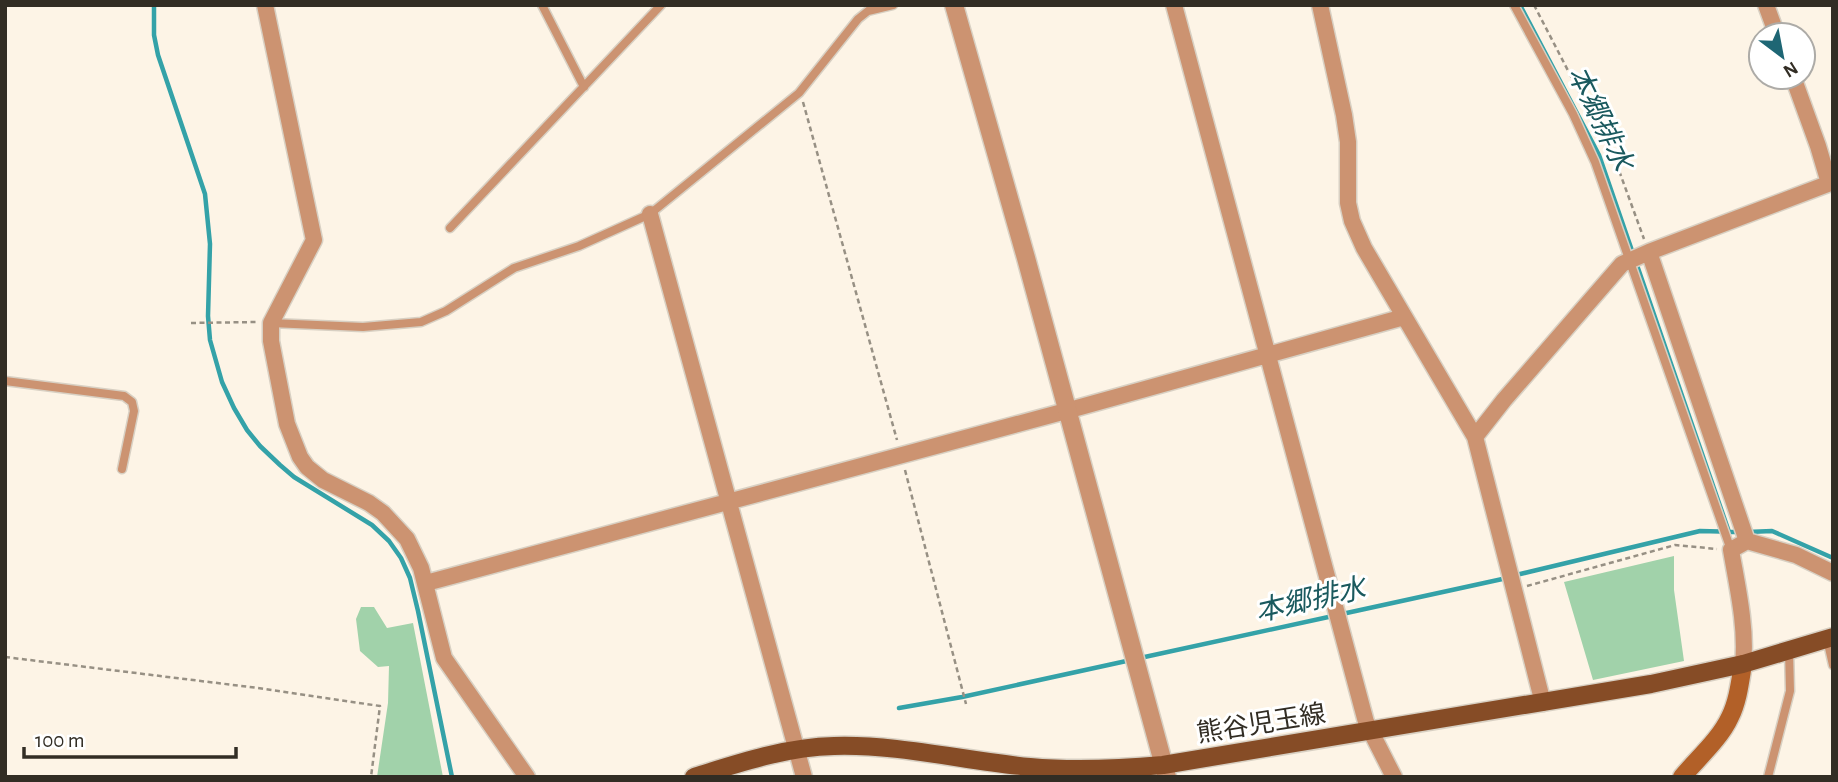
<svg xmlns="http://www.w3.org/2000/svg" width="1838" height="782" viewBox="0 0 1838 782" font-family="'Alegreya Sans','Noto Sans JP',sans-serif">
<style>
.green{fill:#a1d2aa}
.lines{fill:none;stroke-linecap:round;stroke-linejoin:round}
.stream{stroke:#34a2a8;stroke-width:4.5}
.service-casing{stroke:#d8d0c3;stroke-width:11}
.minor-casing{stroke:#d8d0c3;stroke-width:19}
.tertiary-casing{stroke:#d8d0c3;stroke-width:21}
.secondary-casing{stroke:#d8d0c3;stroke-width:21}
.primary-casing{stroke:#d8d0c3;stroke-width:21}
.path{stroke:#979084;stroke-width:2.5;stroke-dasharray:5 3.5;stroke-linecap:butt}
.service{stroke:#cc9371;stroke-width:8}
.minor{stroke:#cc9371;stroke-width:16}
.tertiary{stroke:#cc9371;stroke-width:18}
.secondary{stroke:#b26028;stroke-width:18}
.primary{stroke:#864c26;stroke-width:18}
.labels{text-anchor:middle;stroke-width:6;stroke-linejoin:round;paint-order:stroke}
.street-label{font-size:26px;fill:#322d24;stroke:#fff}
.water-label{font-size:28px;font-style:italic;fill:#1a595e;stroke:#fff}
</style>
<rect width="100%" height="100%" fill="#fdf4e6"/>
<path class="green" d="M1674,556v34l10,71 -91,19 -29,-98z
M361,607h13l13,21 26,-5 30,154h-66l11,-74 1,-37 -11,1 -18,-16 -4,-32z"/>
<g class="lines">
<path class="stream" d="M154,5v30l4,20 47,139 5,50 -2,72 2,24 12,42 12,26 13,22 13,16 20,19 14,12 78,48 17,16 12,17 9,20 8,33 34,166
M1520,5l79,150 130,377
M1748,532l24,-1 61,27
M1516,575l184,-44 40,1
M1342,614l165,-36
M1140,658l193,-42
M899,708l63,-11 169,-37"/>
<g class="service-casing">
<path id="service" d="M542,5l42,82
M1514,5l59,109 22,48 136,388
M450,228l211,-223
M271,323l92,4 58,-5 25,-11 68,-43 65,-22 71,-32 149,-121 59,-74 10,-8 25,-6
M5,381l119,15 8,6 2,9 -12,58
M1827,639l6,26
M1768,777l22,-86 -1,-41"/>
</g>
<g class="minor-casing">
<path id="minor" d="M265,5l49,235 -43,83v18l16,83 13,33 7,10 16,13 46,23 14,10 24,26 14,29 23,90 83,119
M1174,5l192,717 28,55
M1320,5l24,110 4,27v61l4,18 12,27 111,189 68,266
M1766,5l11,30
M1793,77l25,69 11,37
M650,214l154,563
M1649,252l98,289
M1475,437l29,-37 118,-136 27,-12 184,-70
M426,583l640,-172 338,-94
M1743,664c4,-36 -6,-79 -12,-114l16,-9 49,14 37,18"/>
</g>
<g class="tertiary-casing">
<path id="tertiary" d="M954,5l72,253 141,519"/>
</g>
<g class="secondary-casing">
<path id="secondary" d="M1682,777c16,-19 38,-38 48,-60 8,-16 10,-35 13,-53"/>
</g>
<g class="primary-casing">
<path id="primary" d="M694,777c45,-14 92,-30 140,-31 65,-2 131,15 196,21 44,4 88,2 133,-2l488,-81 92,-20 90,-27"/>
</g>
<path class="path" d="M1534,5l83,160 27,74
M803,102l94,338
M191,323l66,-1
M905,470l61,234
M1527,586l148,-41 42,4
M5,657l253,31 122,18 -9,71"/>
<use href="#service" class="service"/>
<use href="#minor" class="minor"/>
<use href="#tertiary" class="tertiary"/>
<use href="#secondary" class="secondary"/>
<use href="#primary" class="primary"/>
</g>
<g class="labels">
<g class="street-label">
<text transform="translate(1261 723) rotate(-9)" y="9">熊谷児玉線</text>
</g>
<g class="water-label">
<text transform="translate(1601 118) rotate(64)" y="10">本郷排水</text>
<text transform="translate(1310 599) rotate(-13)" y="10">本郷排水</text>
</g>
</g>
<rect width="1838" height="782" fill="none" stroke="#322d24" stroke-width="14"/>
<g transform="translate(1782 56) rotate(148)"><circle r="33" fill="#ffffff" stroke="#adaba7" stroke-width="2"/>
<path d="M0-5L12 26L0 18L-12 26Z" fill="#1e6674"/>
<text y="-10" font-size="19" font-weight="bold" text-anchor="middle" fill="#322d24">N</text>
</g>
<path d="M24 747v10h212v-10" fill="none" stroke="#322d24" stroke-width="3.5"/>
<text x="35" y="747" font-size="21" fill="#322d24" stroke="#ffffff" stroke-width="5" paint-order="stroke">100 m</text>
</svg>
